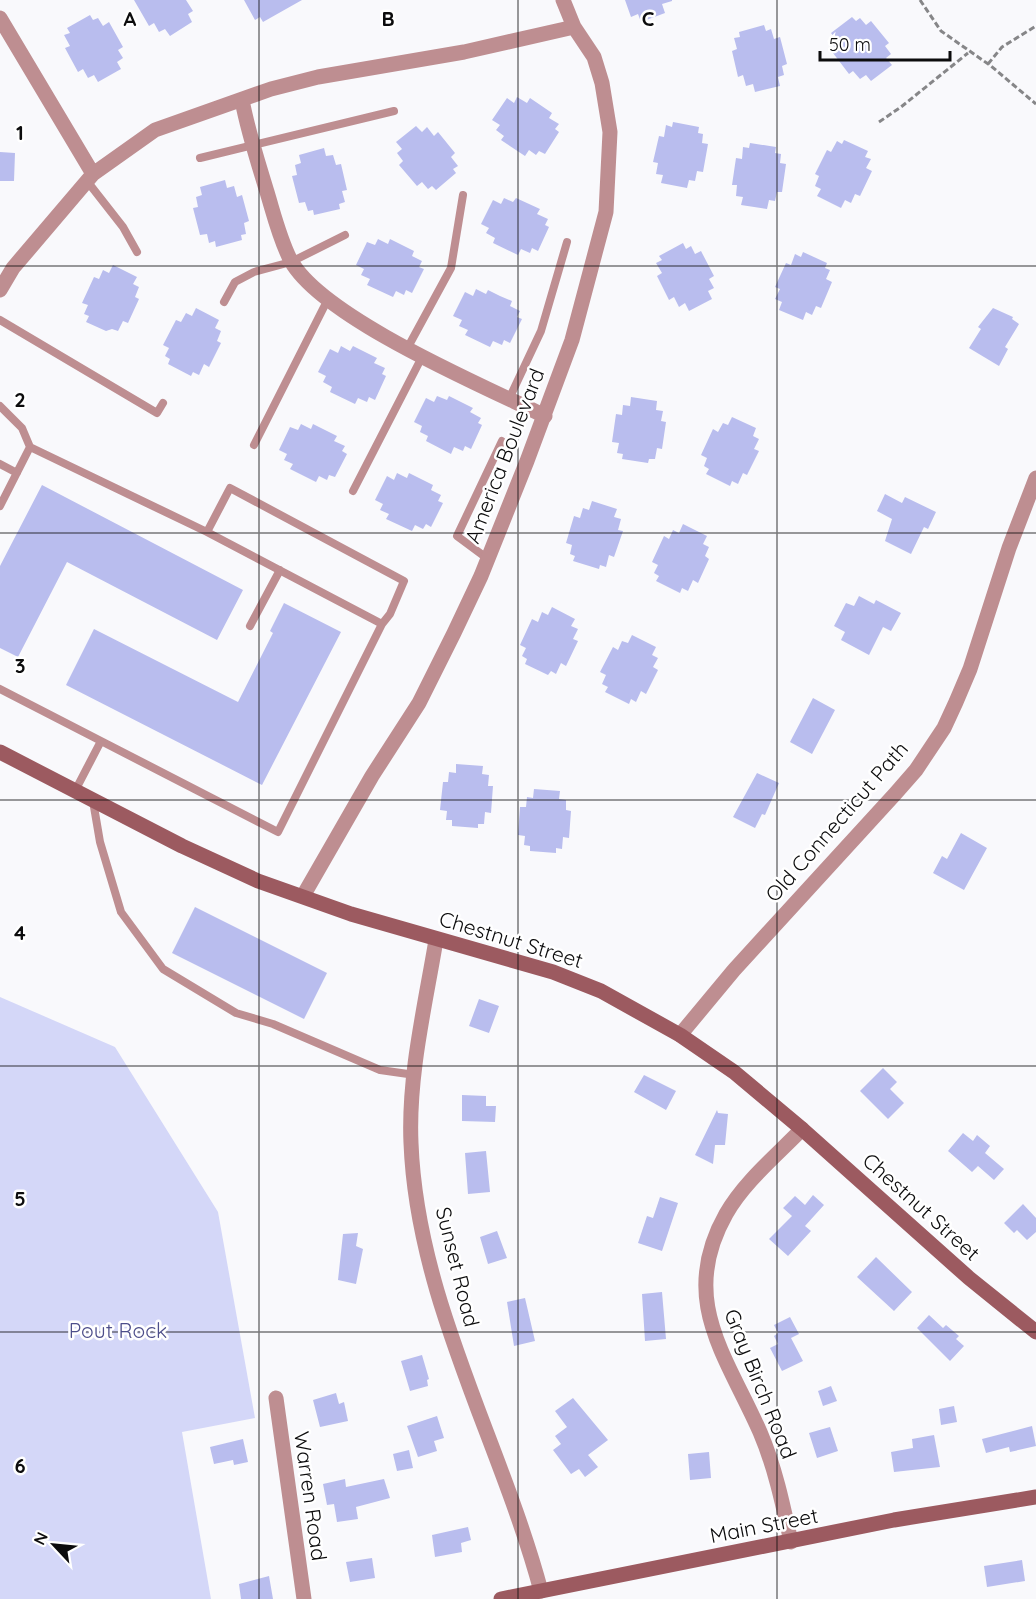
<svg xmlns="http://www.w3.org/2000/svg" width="1036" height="1599" viewBox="0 0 1036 1599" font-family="Quicksand,sans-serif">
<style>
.green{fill:#d4d7f8}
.building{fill:#b9bdee}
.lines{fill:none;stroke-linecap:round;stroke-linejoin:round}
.path{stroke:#868688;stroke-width:3;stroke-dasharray:6 3;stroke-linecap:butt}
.service{stroke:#be8e91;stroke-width:8}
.minor{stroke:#be8e91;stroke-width:15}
.secondary{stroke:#9c5a60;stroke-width:15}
.grid{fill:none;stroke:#0c0c0d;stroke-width:1.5;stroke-opacity:0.55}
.labels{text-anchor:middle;stroke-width:5;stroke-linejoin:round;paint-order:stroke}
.street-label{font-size:21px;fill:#0c0c0d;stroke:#fff}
.park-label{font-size:21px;fill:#4d4e8b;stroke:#fff}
.grid-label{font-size:20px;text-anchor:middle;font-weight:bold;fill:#0c0c0d;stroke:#fff;stroke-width:5;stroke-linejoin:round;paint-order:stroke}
</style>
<rect width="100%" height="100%" fill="#f9f9fc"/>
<path class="green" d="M0,997l115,50 103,165 37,206 -73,14 29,167h-211z"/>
<path class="building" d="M134,0h52l7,11 -5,3 4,8 -22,14 -5,-7 -6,3 -5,-9 -5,3z
M244,0h58l-39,22 -3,-5 -5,3z
M625,0h47v1l-10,3 3,9 -24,9 -3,-8 -7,3z
M90,15l3,5 5,-2 5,8 6,-4 14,25 -5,3 5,8 -6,4 4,7 -23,13 -4,-7 -6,3 -5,-9 -5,3 -13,-24 5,-2 -6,-11 6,-2 -3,-5z
M852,17l4,4 4,-3 6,7 5,-4 18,22 -4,3 6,8 -5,4 6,7 -21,16 -5,-6 -6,4 -7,-8 -4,3 -16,-21 4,-3 -7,-9 4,-4 -3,-4z
M764,25l2,6 5,-2 3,10 6,-2 7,27 -5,2 2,9 -6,2 2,9 -25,6 -2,-8 -7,2 -3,-11 -5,2 -6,-26 5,-2 -3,-11 6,-1 -1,-5z
M517,97l10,6 3,-5 22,15 -3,5 10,6 -4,5 4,3 -14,22 -6,-3 -3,4 -7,-5 -4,6 -24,-16 3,-4 -8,-6 4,-5 -8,-5 15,-22 7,5z
M673,122l26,5 -1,6 5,1 -1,9 6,1 -5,28 -6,-1 -2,10 -6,-1 -2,8 -26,-5 2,-8 -7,-1 2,-11 -5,-1 6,-26 5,1 2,-12 6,2z
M416,126l6,6 5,-5 7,9 4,-4 17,21 -4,4 7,9 -5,3 3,4 -20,17 -4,-4 -4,3 -6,-7 -5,4 -18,-21 4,-4 -6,-8 5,-4 -6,-7z
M844,140l24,11 -3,6 6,2 -5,9 6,3 -12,25 -5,-2 -4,9 -6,-3 -4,8 -24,-12 4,-7 -6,-3 4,-10 -4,-2 12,-24 4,2 6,-11 5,3z
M750,143l26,4 -1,6 6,1 -1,9 6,1 -4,28h-5l-2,9 -6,-1 -2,9 -26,-4 2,-8 -7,-1 1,-11h-5l4,-27 6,1 1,-12 6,1z
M324,148l2,8 7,-1 3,10 5,-1 6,26 -5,1 3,11 -6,2 1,5 -26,6 -1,-5 -5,1 -3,-9 -6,1 -7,-27 5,-1 -2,-10 6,-2 -2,-8z
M0,152l15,1 -1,28h-14z
M225,180l2,8 7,-2 3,11 5,-2 7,26 -5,2 2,11 -5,1 1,5 -26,7 -1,-6 -6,2 -2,-9 -7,1 -7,-27 5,-1 -2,-10 6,-2 -2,-8z
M504,198l9,4 3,-4 24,11 -3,5 11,5 -3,6 4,2 -11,24 -6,-3 -2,5 -9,-4 -3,6 -25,-12 2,-5 -9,-5 3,-5 -8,-4 12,-24 8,4z
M378,239l10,5 2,-5 24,12 -2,5 10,5 -3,6 5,2 -12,24 -6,-3 -2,5 -8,-4 -3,6 -26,-12 3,-6 -9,-4 3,-6 -8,-4 11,-23 8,3z
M683,243l3,6 5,-3 4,8 6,-3 13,25 -5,3 5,9 -6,3 4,8 -23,12 -4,-8 -6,4 -5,-10 -5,3 -12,-24 5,-3 -6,-10 6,-3 -3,-4z
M803,252l24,11 -2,5 5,2 -4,9 6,3 -11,26 -5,-2 -4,9 -6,-3 -3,8 -24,-10 3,-8 -7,-3 5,-10 -5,-2 11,-24 5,2 4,-11 6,3z
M113,265l24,12 -4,7 6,3 -4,10 4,2 -11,24 -5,-2 -5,10 -6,-2 -6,2 -20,-9 3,-6 -5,-2 4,-9 -6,-2 12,-26 5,2 4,-9 6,3z
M476,289l10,5 2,-4 12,6 12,5 -2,5 10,5 -3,6 5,2 -12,24 -6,-3 -2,5 -9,-4 -3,6 -25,-12 3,-5 -9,-4 3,-6 -9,-4 12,-24 8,4z
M196,308l23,12 -4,8 6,3 -4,10 4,2 -12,24 -5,-3 -5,11 -6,-3 -2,4 -23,-12 2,-5 -5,-3 4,-8 -6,-3 13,-25 5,2 5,-9 6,3z
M993,308l20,9 -1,2 7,5 -14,23 3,2 -9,17 -30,-18 12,-19 -3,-2z
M341,346l9,5 3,-5 24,12 -3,5 11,5 -3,6 4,2 -11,24 -6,-3 -2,5 -9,-4 -3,6 -25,-12 2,-5 -9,-5 3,-6 -8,-4 12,-23 8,4z
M437,396l10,4 2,-4 24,12 -3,4 11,6 -3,5 4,2 -11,24 -6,-3 -2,5 -9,-4 -3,7 -25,-13 2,-5 -8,-4 2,-6 -8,-4 12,-24 8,4z
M631,397l26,4 -1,9 7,1 -2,10 5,1 -4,27 -5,-1 -2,11h-6l-1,4 -26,-4 1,-5 -6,-1 2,-10 -7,-1 4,-28 6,1 1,-10 7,1z
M732,417l24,11 -3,8 6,3 -5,10 5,2 -12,24 -4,-2 -5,11 -6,-3 -2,5 -24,-12 3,-5 -5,-3 3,-8 -6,-3 12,-26 5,3 5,-9 5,2z
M301,424l10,5 2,-5 24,12 -3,5 11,5 -3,5 5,3 -12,23 -6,-2 -2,5 -8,-4 -3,6 -26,-13 3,-5 -9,-4 3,-6 -8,-4 11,-23 8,3z
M397,473l10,5 2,-5 24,12 -2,5 10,5 -3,6 5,2 -12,24 -5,-3 -3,5 -8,-4 -3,6 -26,-12 3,-5 -9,-4 3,-6 -8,-4 12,-24 7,4z
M42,485l201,105 -26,50 -150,-78 -49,95 -18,-9v-82z
M885,494l17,9 3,-6 31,15 -8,17 -4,-2 -13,27 -26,-13 7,-22 -15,-8z
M592,501l25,8 -3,8 7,2 -3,11 5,1 -9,26 -5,-2 -3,12 -6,-2 -1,4 -26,-8 2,-5 -5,-2 2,-9 -6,-2 8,-27 6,2 3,-10 6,2z
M683,524l24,12 -4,8 6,3 -4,9 4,3 -11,24 -5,-3 -5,11 -6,-3 -2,5 -24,-12 3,-5 -5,-3 4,-8 -6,-3 12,-26 5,3 4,-9 6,3z
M859,596l15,8 2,-4 25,13 -10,18 -8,-4 -14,28 -28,-15 4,-8 -11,-6 12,-23 8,3z
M284,603l57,29 -79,153 -196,-100 28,-56 144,73 35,-69 -3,-2z
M552,607l23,12 -4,7 7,3 -5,10 5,2 -12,25 -5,-3 -5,11 -5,-3 -3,4 -23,-11 2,-5 -5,-3 4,-8 -6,-3 12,-26 6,3 4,-10 6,3z
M632,635l24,12 -4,8 6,3 -5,9 5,3 -12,24 -5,-3 -5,11 -5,-3 -2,5 -24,-12 3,-5 -6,-3 4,-9 -6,-3 13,-25 5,3 4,-9 6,2z
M813,698l22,12 -23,44 -22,-12z
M456,764l27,2 -1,8 7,1 -1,11h5l-2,27 -6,-1 -1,12h-6v4l-26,-2v-6h-6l1,-9 -7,-1 3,-28h5l1,-10 7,1z
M757,773l22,10 -14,32 -3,-1 -7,14 -22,-11z
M534,789l26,2 -1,8 7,1v10l5,1 -2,27 -6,-1 -1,12 -6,-1v5l-26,-2v-5l-6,-1 1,-9 -7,-1 2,-28h6l1,-10 6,1z
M961,833l26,15 -23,42 -31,-17 9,-17 5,3z
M195,907l132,66 -23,46 -132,-66z
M479,999l20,7 -10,27 -20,-7z
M883,1068l14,14 -7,7 14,14 -16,16 -28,-28z
M644,1075l32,16 -10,19 -32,-18z
M462,1095l24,1v10h10l-1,16 -33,-1z
M717,1110l1,3 10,1 -3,31h-10l-2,19 -18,-9z
M963,1133l10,8 4,-6 13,11 -5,7 19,16 -10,11 -16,-14 -6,6 -24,-21z
M486,1151l4,41 -22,2 -3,-41z
M813,1195l11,10 -19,21 6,5 -23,25 -19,-17 23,-23 -9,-8 12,-12 10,9z
M660,1197l18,6 -16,48 -24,-8 9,-27 6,2z
M1023,1204l13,14v14l-9,8 -10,-10 -3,3 -10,-10z
M497,1231l10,27 -19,6 -8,-27z
M358,1233l-2,13 7,3 -7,35 -18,-4 5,-46z
M876,1257l36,35 -18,19 -37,-34z
M662,1292l4,47 -21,2 -3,-47z
M525,1298l10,43 -21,5 -7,-44z
M929,1315l14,13 3,-3 13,11 -3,3 8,7 -14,15 -33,-33z
M790,1317l9,17 -8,4 12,23 -21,10 -12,-23 8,-4 -4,-8 4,-3 -4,-8z
M422,1355l7,24 -2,1 1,6 -18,5 -9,-30z
M831,1386l6,15 -14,5 -5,-15z
M336,1393l3,11 5,-2 4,19 -28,6 -7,-27z
M573,1398l35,42 -20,15 10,12 -13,10 -6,-8 -8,5 -18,-24 8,-6 -6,-8 12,-9 -12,-16z
M954,1406l3,16 -16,3 -2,-16z
M437,1416l7,22 -10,3 3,10 -19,6 -11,-31z
M1032,1426l4,20 -26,6 -1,-5 -23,6 -4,-14z
M830,1427l8,24 -21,7 -8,-25z
M934,1435l6,32 -46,5 -3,-20 22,-4 -1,-9z
M243,1439l5,23 -14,3 -1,-5 -19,4 -4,-17z
M409,1450l4,18 -16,3 -4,-17z
M709,1452l2,26 -21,2 -2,-26z
M345,1479l1,8 38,-8 6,19 -34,9 2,12 -21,3 -3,-18 -7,1 -4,-21z
M468,1527l3,13 -10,3 1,9 -27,5 -3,-22z
M372,1558l3,20 -25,4 -4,-20z
M1022,1560l3,21 -38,6 -3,-21z
M269,1576l4,23h-32l-2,-15z"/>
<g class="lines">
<path class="path" d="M920,0l21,31 50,35 45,38
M988,64l14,-17 34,-21
M879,122l22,-15 67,-54"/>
<path class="service" d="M200,158l194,-47
M87,181l36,46 14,25
M224,302l11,-20 19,-10 37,-10 54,-27
M0,320l157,93 6,-10
M408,347l43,-79 12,-73
M509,399l32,-68 26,-89
M0,406l22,22 8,19 177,85 175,92 -104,208 -177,-91 -26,50
M254,445l74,-146
M0,464l17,9
M353,491l70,-136
M0,506l30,-59
M207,532l23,-44 174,93 -14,33 -8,10
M488,559l-31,-23 45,-95
M250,626l30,-56
M0,689l101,52
M93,801l7,41 21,70 42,57 73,44 37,11 107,46 35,5"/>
<path class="minor" d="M0,18l93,156
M242,100c6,32 16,62 25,92 7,23 13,48 24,69 32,57 192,125 254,155
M0,290l13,-22 80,-94 62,-44 116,-41 47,-12 146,-25 110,-25
M303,896l69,-120 47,-73 35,-70 27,-57 46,-115 45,-121 34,-128 4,-80 -8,-49 -8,-26 -20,-30 -11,-27
M436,940c-11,66 -28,136 -25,203 6,157 90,299 130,448
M680,1035l54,-65 161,-176 21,-24 28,-42 12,-26 14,-33 39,-121 27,-70
M276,1398l28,201
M791,1542c-8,-37 -16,-75 -31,-110 -34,-77 -82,-133 -34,-218 18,-32 51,-59 76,-85"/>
<path class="secondary" d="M0,752l182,94 76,35 93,33 202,58 48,19 79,44 54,37 68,57 167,149 67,54
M501,1599l393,-79 142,-23"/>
</g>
<path class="grid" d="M259,0v1599M518,0v1599M777,0v1599M0,266h1036M0,533h1036M0,800h1036M0,1066h1036M0,1332h1036"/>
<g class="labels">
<g class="street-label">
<text transform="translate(505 456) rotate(-69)" y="7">America Boulevard</text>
<text transform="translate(837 822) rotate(-49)" y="7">Old Connecticut Path</text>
<text transform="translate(511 940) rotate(17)" y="7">Chestnut Street</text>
<text transform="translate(921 1207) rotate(42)" y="7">Chestnut Street</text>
<text transform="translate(457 1267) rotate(76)" y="7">Sunset Road</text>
<text transform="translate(760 1384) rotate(68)" y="7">Gray Birch Road</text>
<text transform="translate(310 1496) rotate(82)" y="7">Warren Road</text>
<text transform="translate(764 1526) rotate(-11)" y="7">Main Street</text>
</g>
<g class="park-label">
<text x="118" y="1338">Pout Rock</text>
</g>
</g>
<g class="grid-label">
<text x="130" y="26">A</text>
<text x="388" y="26">B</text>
<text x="648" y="26">C</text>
<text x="20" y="140">1</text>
<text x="20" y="407">2</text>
<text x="20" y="673">3</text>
<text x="20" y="940">4</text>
<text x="20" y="1206">5</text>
<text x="20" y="1473">6</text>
</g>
<g transform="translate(54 1545) rotate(296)" stroke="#ffffff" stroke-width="4.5" paint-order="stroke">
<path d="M0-4.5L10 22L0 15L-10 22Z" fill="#0c0c0d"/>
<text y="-9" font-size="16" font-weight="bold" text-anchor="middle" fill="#0c0c0d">N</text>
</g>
<path d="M820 51v9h130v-9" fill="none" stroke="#0c0c0d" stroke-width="3"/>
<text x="829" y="51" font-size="18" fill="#0c0c0d" stroke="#ffffff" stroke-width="4.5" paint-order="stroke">50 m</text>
</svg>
